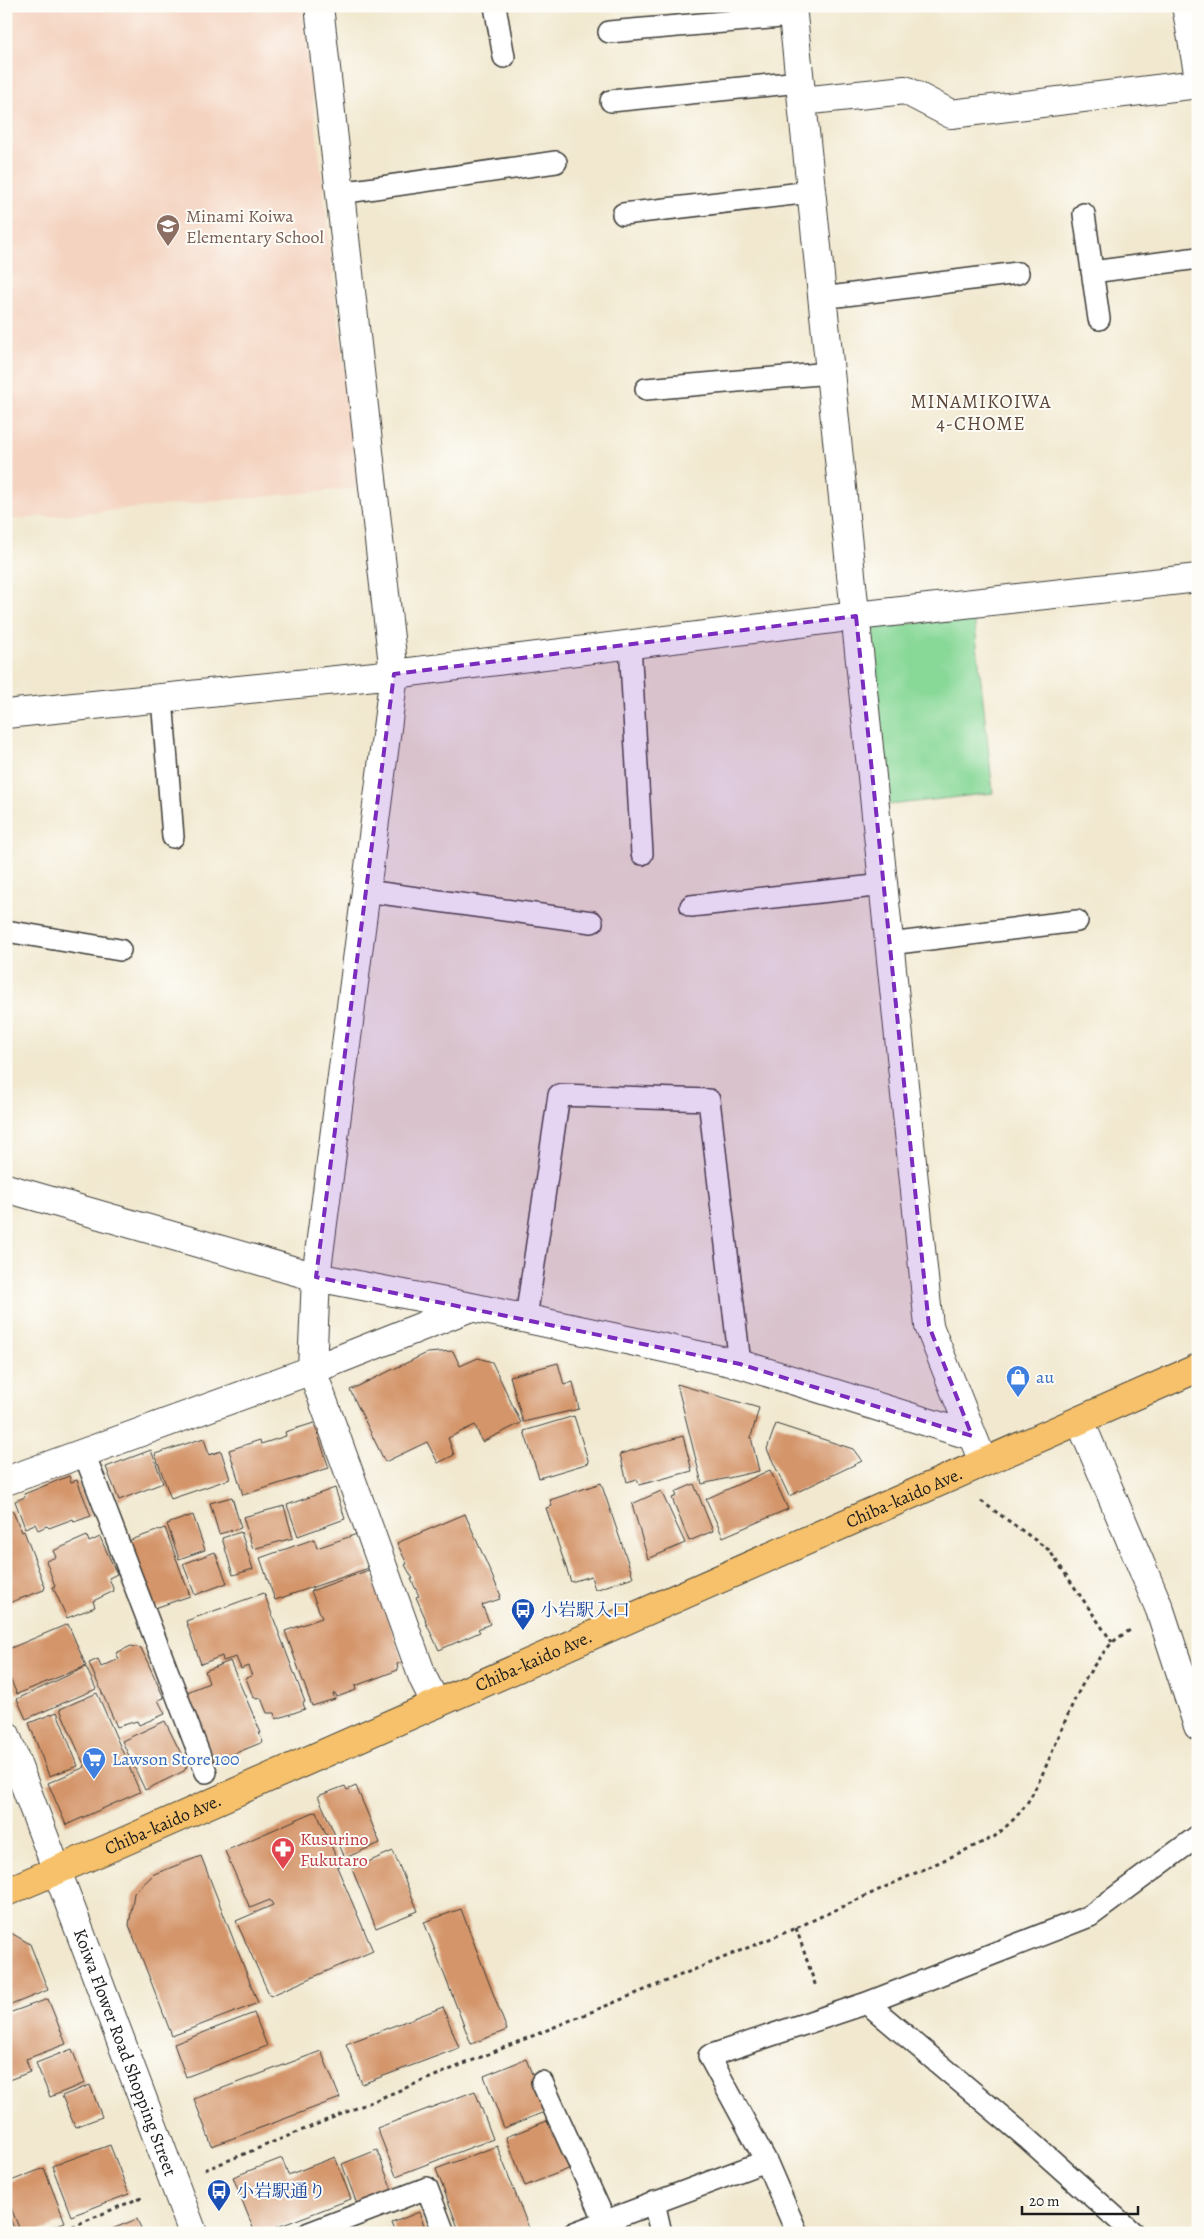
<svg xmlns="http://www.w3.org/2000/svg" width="1204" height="2239" viewBox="0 0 1204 2239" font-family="Alegreya,'Noto Serif JP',serif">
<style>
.built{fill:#f4d3c0}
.green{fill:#88d898;stroke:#527a5a}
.building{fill:#d4956b}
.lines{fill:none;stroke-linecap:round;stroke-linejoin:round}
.service-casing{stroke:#3c3b37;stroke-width:24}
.minor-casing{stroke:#3c3b37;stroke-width:30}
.tertiary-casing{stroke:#3c3b37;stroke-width:30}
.trunk-casing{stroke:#3c3b37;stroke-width:30}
.path{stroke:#3c3b37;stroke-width:3;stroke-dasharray:4 4;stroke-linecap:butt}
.service{stroke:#fff;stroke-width:21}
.minor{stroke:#fff;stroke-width:28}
.tertiary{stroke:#fff;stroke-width:28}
.trunk{stroke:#f6c16b;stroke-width:28}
.marked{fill:#7b2cbf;fill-opacity:0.2;stroke:#7b2cbf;stroke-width:4;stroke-dasharray:10 6;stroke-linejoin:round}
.labels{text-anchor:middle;stroke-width:4;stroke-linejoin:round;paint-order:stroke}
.education-label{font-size:18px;fill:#785e54;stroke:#fdfcf7;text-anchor:start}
.shop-label{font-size:18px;fill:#366cbe;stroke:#fdfcf7;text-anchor:start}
.street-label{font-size:18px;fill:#1c1c1c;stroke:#fdfcf7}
.transit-label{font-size:18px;fill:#164399;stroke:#fdfcf7;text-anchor:start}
.health-label{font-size:18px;fill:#be3a42;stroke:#fdfcf7;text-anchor:start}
.neighbourhood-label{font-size:19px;letter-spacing:1px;fill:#5c4638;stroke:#fdfcf7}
</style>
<rect width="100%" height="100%" fill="#fdfcf7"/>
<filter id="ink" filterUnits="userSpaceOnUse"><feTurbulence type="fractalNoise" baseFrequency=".02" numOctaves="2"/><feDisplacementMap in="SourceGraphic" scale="10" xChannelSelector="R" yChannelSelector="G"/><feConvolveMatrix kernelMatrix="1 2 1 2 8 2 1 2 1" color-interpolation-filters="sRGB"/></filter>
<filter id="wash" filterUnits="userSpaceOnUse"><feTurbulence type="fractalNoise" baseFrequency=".0096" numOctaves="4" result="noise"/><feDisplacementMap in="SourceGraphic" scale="20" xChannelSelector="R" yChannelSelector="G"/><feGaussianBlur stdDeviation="1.12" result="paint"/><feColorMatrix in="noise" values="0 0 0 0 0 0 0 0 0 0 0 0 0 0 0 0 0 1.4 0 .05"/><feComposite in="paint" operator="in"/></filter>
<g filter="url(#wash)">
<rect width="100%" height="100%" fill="#f1e8cf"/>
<path class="built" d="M6,6h296l56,482 -352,32z"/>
<path class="green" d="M974,617l19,176 -104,12 -20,-177z"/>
<g id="blocks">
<path class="building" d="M453,1351l7,15 18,-8 14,4 29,61 -39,19 -7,-17 -27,13 6,17 -16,8 -11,-21 -42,20 -35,-72 77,-37z
M558,1363l6,22 9,-3 6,27 -56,13 -13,-46z
M677,1384l82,24 -8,29 8,34 -57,13z
M574,1416l15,47 -50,15 -15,-47z
M314,1423l15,45 -86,27 -14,-45 31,-10 1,4 25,-8 -1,-4z
M776,1424l77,25 9,12 -73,35 -22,-47z
M683,1436l9,35 -53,14 -2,-6 -10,3 -7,-28z
M204,1438l5,17 12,-4 9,28 -59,20 -16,-45z
M151,1450l12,33 -44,17 -13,-33z
M770,1470l18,39 -65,28 -17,-38z
M69,1476l2,6 6,-2 14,36 -17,6 -1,-3 -24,9 -2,-2 -9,4 -3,-6 -10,4 -10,-27 10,-4 -1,-3z
M601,1483l32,94 -38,13 -4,-14 -20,6 -25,-74 6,-2 -2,-6z
M694,1484l19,47 -24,10 -17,-43 5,-2 -2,-4z
M335,1488l10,31 -47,17 -11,-31z
M661,1491l24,52 -37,16 -16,-55z
M232,1497l9,31 -22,6 -9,-31z
M284,1506l9,32 -40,11 -10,-32z
M12,1510l10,22 2,-1 21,56 -1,3 -38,14v-92z
M465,1514l36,82 -2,1 1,2 -18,6 8,19 -12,5 2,3 -41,18 -14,-29 1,-1 -10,-23 3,-1 -8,-17h2l-8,-14 2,-1 -10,-21z
M193,1515l12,35 -26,9 -12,-35z
M165,1528l25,68 -38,13 -24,-68z
M241,1532l12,37 -20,6 -11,-37z
M357,1534l12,34 -94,32 -15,-42 54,-19 3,9z
M87,1536l2,6 11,-5 17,37 -8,4 5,13 -21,10 2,6 -28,11 -14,-31 2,-1 -9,-25 10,-4 -3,-6z
M215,1552l12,31 -32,12 -12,-31z
M369,1570l35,92 -7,2 1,6 -43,16 1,4 -19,7 -2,-4 -2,1 2,5 -23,7 -27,-75 37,-13 -11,-27z
M264,1593l41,109 -2,1 2,6 -29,10 -1,-6h-8l-6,-15 -4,1 -4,-2 -7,-19 6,-2 -4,-10 -7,3 -5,-12 -13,4 -1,-5 -21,8 -15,-43z
M68,1624l18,42 -69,28 -11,-24v-20z
M131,1646l10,2 23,50 -6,2 7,14 -26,11 -2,-4 -20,6 -28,-64 9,-4 3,8 18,-8 -3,-6z
M230,1661l31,72h-2l4,9 -49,20 -29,-69 24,-10 -4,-12z
M86,1667l10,22 -70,30 -9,-20z
M97,1693l43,99 -74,33 -18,-42 37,-16 -25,-58z
M57,1712l21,54 -29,10 -20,-53z
M165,1721l22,45 -3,5 -39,19 -23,-49z
M345,1786l2,4 9,-4 24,57 -35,15 -27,-62z
M316,1811l24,55 -3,1 36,84 -103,45 -34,-75 37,-16 -3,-5 -20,8 -25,-57z
M393,1851l25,60 -42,17 -24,-59z
M201,1856l57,147 -86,33 -43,-111 5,-32 20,-19z
M461,1909l46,121 -36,14 -47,-122z
M6,1930l24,14 18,46 -42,17z
M48,1999l18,45 -40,15 4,13 -24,9v-67z
M443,2007l16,41 -97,36 -16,-40z
M254,2013l13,33 -81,31 -12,-33z
M72,2049l13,34 -35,14 -14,-34z
M321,2051l19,47 -128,48 -18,-47z
M526,2059l21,52 -43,17 -20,-52z
M90,2085l12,32 -27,10 -13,-31z
M475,2091l18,48 -97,37 -19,-48z
M552,2119l19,49 -46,18 -19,-49z
M110,2145l19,49 -58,22 -19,-50z
M497,2146l33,85 -70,2 -24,-64z
M377,2150l15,40 -35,14 -15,-40z
M335,2157l16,42 -89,34h-7l-22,-56 49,-19 6,17z
M44,2168l21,54 -30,11h-14l-15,-38v-12z
M6,2209l10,24h-10z
M419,2212l8,21h-31l-4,-10z
M137,2219l6,14h-41z"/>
</g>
</g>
<g filter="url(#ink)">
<use href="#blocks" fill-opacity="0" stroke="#3c3b37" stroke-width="1"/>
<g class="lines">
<g class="service-casing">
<path id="service" d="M495,6l9,51
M609,32l184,-16
M611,101l189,-19
M340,193l216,-31
M623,214l188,-22
M1084,214l15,105
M1092,272l106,-14
M822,298l196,-25
M646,389l184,-16
M630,644l12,210
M162,698l11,139
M366,891l226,31
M691,906l193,-21
M6,931l114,19
M889,944l188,-23
M526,1318l33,-223 150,5 31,264
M84,1453l122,319
M867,2003l160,135 106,95
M542,2082l63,139
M654,2202l7,31
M309,2233l118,-45 17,45
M574,2233l192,-72
M797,2233l-31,-72 -57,-105 158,-53 223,-87 108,-80"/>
</g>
<g class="minor-casing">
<path id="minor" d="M319,6l75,668 -78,603 -4,93 111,308 13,26
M792,6l137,1320 54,136
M1186,6l12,66
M802,101l103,-11 46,24 247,-30
M6,714l388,-40 462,-58 342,-38
M6,1188l310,89 155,30
M1080,1421l80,189 38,116
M6,1481l306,-111 159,-63 269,57 232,72"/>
</g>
<g class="tertiary-casing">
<g id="tertiary">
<path id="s1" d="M6,1735l187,498"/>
</g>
</g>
<g class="trunk-casing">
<g id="trunk">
<path id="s2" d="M6,1892l101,-43 1091,-481"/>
</g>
</g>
<path class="path" d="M981,1501l68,49 63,92
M796,1928l20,59
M205,2170l591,-242 198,-91c13,-11 28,-24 36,-39 29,-50 41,-112 82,-155 5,-5 12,-9 18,-13
M57,2233l85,-36"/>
<use href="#service" class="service"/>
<use href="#minor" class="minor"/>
<use href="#tertiary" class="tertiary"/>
<use href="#trunk" class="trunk"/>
</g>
</g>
<path class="marked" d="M856,616l73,710 43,110 -232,-72 -424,-87 78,-603z"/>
<defs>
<g id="school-pin" transform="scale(1.25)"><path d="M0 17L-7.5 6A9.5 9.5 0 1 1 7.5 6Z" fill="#8d6e63" stroke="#fdfcf7"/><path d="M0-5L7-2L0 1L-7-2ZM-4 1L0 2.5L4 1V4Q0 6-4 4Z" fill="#fff"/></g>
<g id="shop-pin" transform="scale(1.25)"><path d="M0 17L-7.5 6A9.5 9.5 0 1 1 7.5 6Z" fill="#3f7fe0" stroke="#fdfcf7"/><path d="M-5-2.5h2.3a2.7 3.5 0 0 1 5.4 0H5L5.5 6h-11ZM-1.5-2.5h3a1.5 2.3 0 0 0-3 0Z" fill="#fff"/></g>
<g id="bus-pin" transform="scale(1.25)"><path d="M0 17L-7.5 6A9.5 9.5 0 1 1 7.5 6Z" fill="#1a4fb4" stroke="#fdfcf7"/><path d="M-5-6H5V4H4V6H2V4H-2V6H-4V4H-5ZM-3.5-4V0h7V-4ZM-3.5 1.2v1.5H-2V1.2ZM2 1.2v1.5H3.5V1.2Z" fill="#fff"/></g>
<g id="supermarket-pin" transform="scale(1.25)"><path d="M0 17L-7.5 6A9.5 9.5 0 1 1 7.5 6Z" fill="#3f7fe0" stroke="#fdfcf7"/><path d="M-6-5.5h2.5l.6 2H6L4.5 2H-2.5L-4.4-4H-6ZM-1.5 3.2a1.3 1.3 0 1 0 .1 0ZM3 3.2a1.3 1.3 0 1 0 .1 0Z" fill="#fff"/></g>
<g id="pharmacy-pin" transform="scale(1.25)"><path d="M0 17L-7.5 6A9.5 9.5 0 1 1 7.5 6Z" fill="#e0444e" stroke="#fdfcf7"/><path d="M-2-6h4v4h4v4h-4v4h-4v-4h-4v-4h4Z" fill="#fff"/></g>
</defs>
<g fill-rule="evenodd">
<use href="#school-pin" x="168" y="226"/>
<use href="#shop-pin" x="1018" y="1377"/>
<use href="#bus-pin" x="523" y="1610"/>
<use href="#supermarket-pin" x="94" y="1759"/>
<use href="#pharmacy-pin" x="283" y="1849"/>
<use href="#bus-pin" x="219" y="2191"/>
</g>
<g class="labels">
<g class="education-label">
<text x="186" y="222">Minami Koiwa<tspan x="186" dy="21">Elementary School</tspan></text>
</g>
<g class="shop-label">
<text x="1036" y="1383">au</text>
<text x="112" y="1765">Lawson Store 100</text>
</g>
<g class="street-label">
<text dy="6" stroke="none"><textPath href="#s2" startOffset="981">Chiba-kaido Ave.</textPath></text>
<text dy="6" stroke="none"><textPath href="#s2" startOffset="576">Chiba-kaido Ave.</textPath></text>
<text dy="6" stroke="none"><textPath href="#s2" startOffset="171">Chiba-kaido Ave.</textPath></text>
<text dy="6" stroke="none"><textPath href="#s1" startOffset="339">Koiwa Flower Road Shopping Street</textPath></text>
</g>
<g class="transit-label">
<text x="540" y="1616">小岩駅入口</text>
<text x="236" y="2197">小岩駅通り</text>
</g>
<g class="health-label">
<text x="300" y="1845">Kusurino<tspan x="300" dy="21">Fukutaro</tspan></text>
</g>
<g class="neighbourhood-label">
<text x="981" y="408">MINAMIKOIWA<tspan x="981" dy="22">4-CHOME</tspan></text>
</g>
</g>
<rect width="1204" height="2239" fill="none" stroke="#fdfcf7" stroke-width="25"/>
<path d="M1022 2206v8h116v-8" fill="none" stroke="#1c1c1c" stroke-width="2.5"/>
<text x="1029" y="2206" font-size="15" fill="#1c1c1c" stroke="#fdfcf7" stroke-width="4" paint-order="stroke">20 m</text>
</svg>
